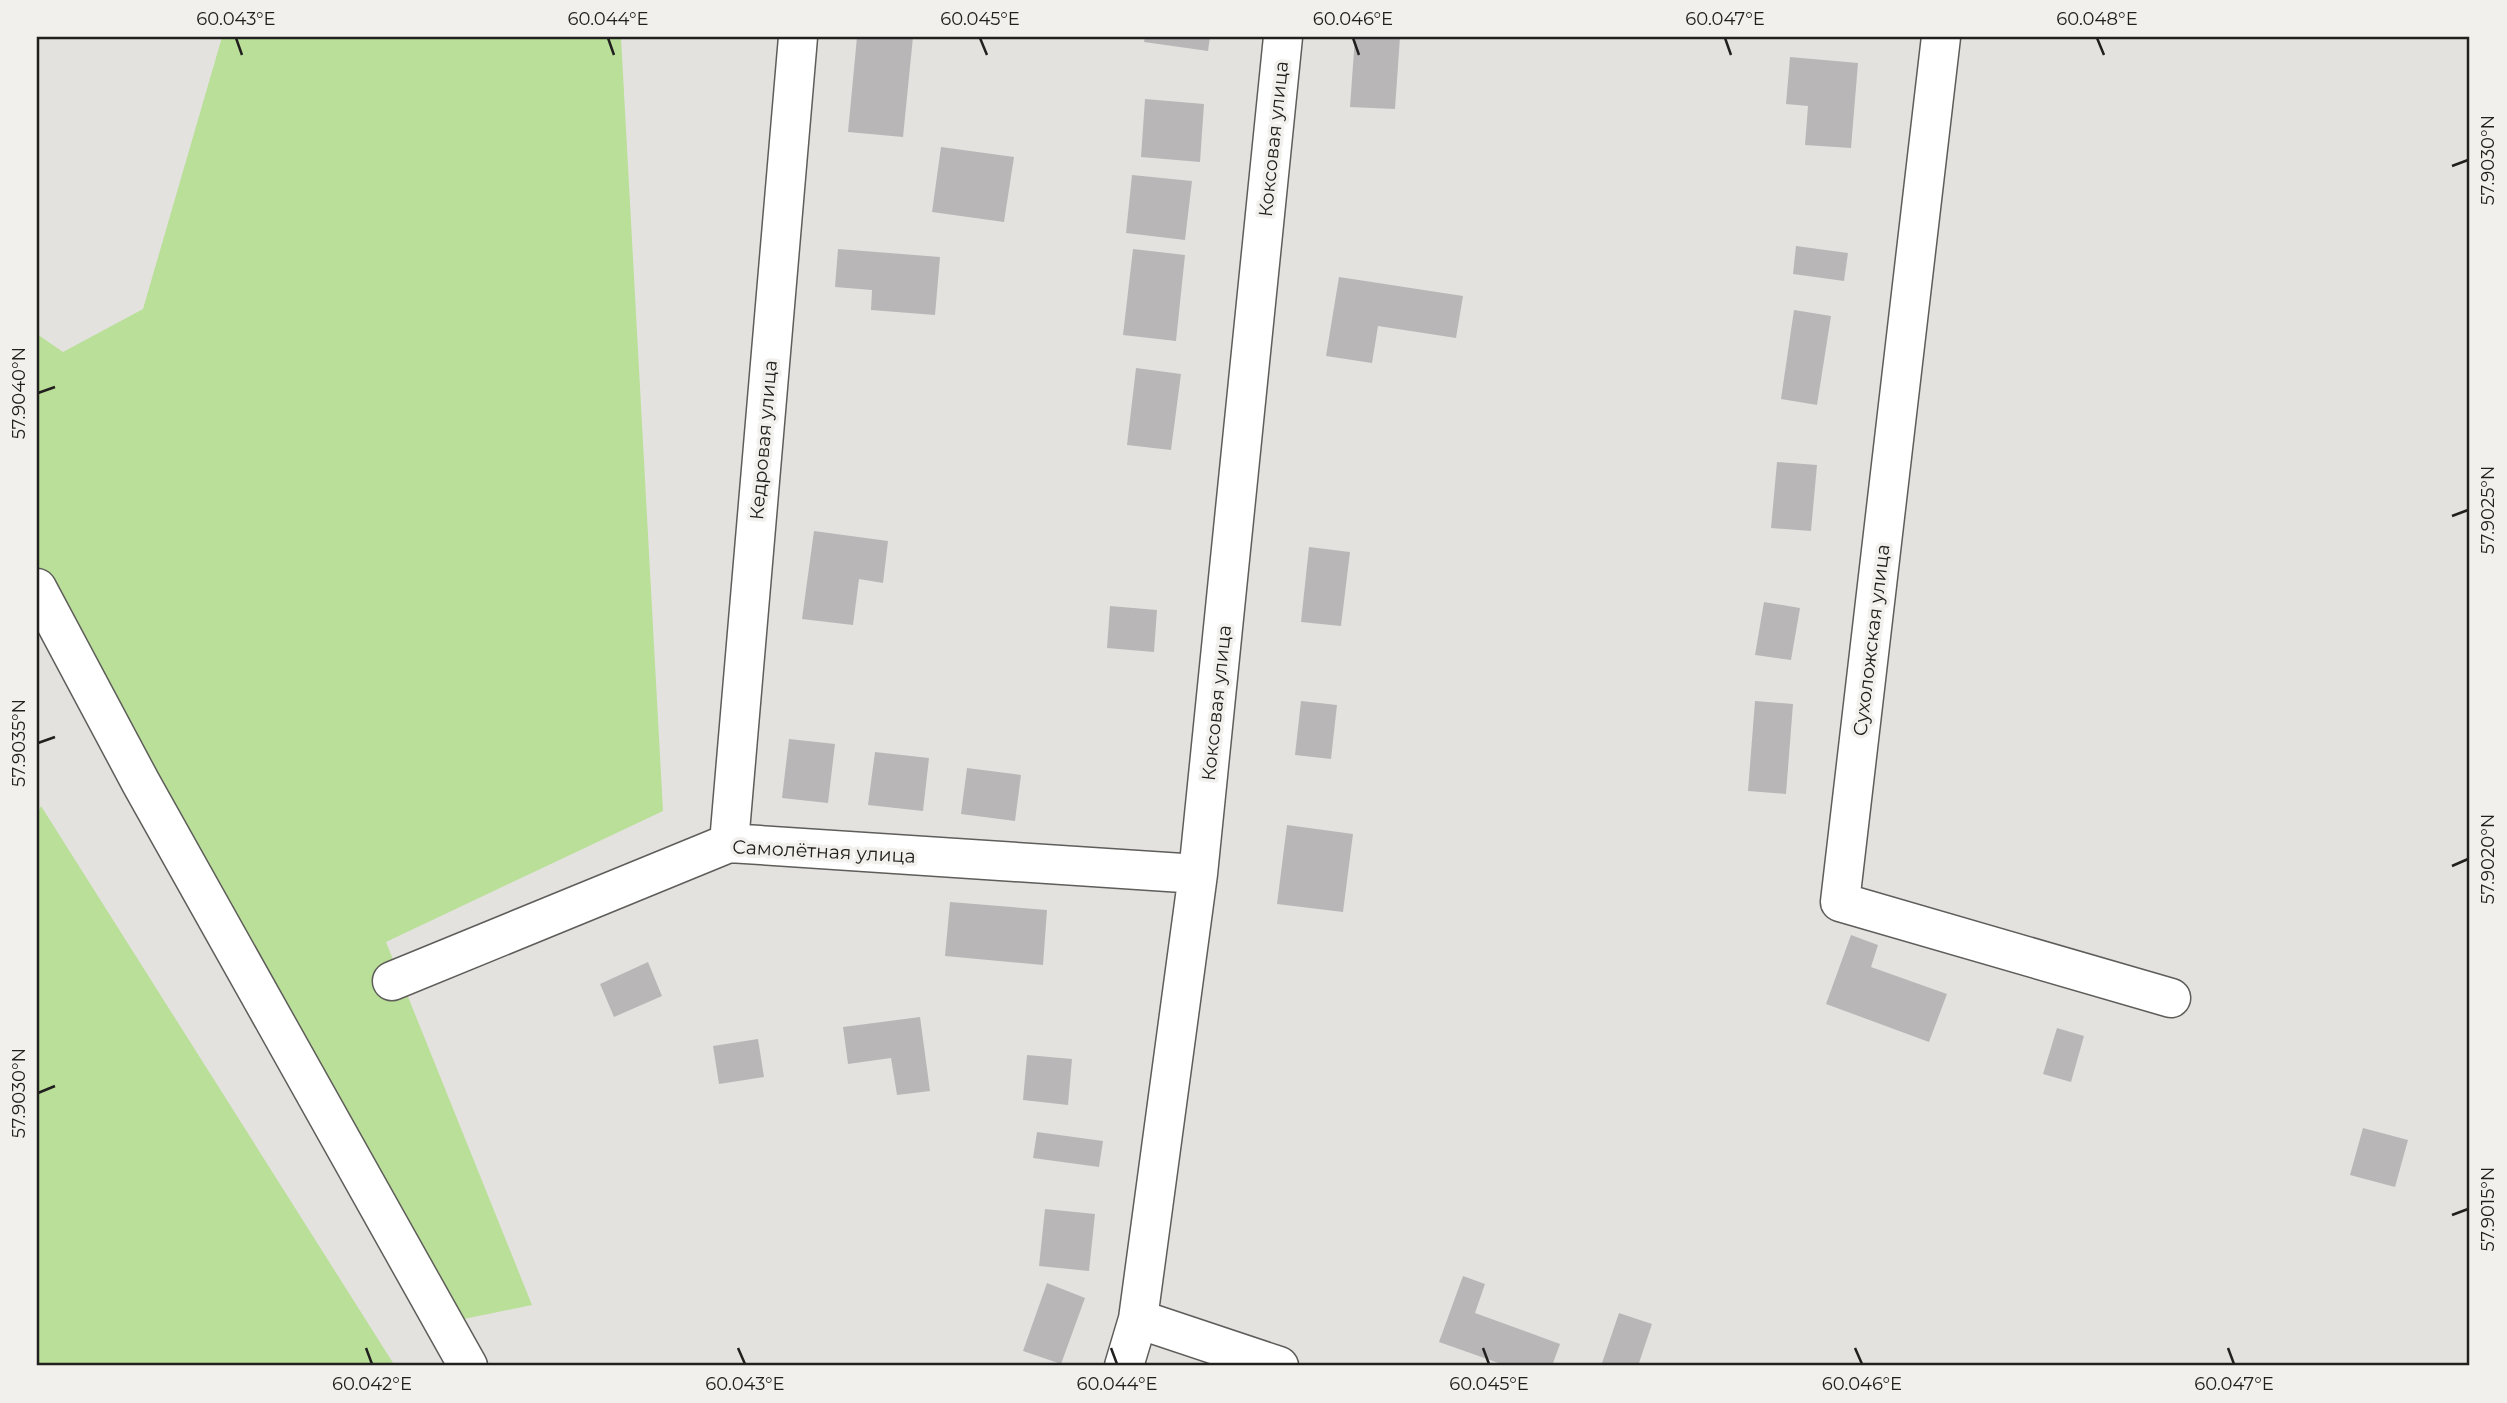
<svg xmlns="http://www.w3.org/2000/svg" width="2507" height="1403" viewBox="0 0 2507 1403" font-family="Montserrat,sans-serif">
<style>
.green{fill:#badf99}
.building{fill:#b9b6b8}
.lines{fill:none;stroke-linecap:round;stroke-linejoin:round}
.minor-casing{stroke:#5e5d5a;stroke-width:41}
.minor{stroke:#fff;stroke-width:38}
.ticks{fill:none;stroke:#21201f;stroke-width:2.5}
.labels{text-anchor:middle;stroke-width:7;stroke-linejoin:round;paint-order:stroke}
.street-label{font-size:19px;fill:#21201f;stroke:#f2f0ec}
.neatline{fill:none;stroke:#21201f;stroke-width:2.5}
.ticks-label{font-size:18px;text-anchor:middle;fill:#21201f}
</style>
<rect width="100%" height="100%" fill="#e4e2df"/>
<path class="green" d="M222,37h399l42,774 -277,131 146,363 -73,15 -422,-757v-229l26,18 80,-43z
M41,806l354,560h-358v-552z"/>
<path class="building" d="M857,37h56l-10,100 -55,-5z
M1145,37h65l-2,14 -64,-9z
M1355,37h45l-5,72 -45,-2z
M1790,57l68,6 -7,85 -46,-3 3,-39 -22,-2z
M1145,99l59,5 -4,58 -59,-5z
M941,147l73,10 -10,65 -72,-10z
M1132,175l60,6 -7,59 -59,-7z
M1796,246l52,7 -4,28 -51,-7z
M838,249l102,8 -5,58 -64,-5 1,-20 -37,-3z
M1133,249l52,6 -9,86 -53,-6z
M1339,277l124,19 -7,42 -78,-12 -6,37 -46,-7z
M1794,310l37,6 -14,89 -36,-6z
M1136,368l45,6 -10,76 -44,-5z
M1777,462l40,3 -6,66 -40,-3z
M814,531l74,10 -5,42 -24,-4 -6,46 -51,-6z
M1309,547l41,5 -9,74 -40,-4z
M1764,602l36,6 -9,52 -36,-5z
M1110,606l47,4 -3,42 -47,-4z
M1301,701l36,4 -6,54 -36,-4z
M1755,701l38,3 -7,90 -38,-3z
M789,739l46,5 -7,59 -46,-5z
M875,752l54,6 -6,53 -55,-6z
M967,768l54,7 -6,46 -54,-7z
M1287,825l66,9 -10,78 -66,-8z
M950,902l97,8 -4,55 -98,-9z
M1851,935l27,10 -7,22 76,27 -18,48 -103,-38z
M648,962l14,34 -48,21 -14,-33z
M920,1017l10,74 -33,4 -6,-37 -43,6 -5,-37z
M2057,1028l27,8 -13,46 -28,-8z
M758,1039l6,38 -45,7 -6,-38z
M1027,1055l45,4 -4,46 -45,-5z
M2363,1128l45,12 -13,47 -45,-12z
M1037,1132l66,9 -4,26 -66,-9z
M1045,1209l50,5 -6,57 -50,-5z
M1463,1276l22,8 -10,29 85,31 -8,22h-45l-68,-24z
M1047,1283l38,15 -24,66 -38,-13z
M1619,1313l33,11 -14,42h-37z"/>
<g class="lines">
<g class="minor-casing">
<path id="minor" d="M1941,37l-101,865 331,96
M37,588l104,195 327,583
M729,843l69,-806
M392,981l337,-138 469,31
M1138,1319l141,47
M1124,1366l14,-47 60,-445 85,-837"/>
</g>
<use href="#minor" class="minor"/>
</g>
<path class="ticks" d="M236,38l6,17M608,38l6,17M980,38l7,17M1353,38l6,17M1725,38l6,17M2097,38l7,17M2452,166l16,-6M38,393l17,-6M2452,516l16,-6M38,743l17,-6M2452,866l16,-7M38,1093l17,-7M2452,1215l16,-6M366,1348l6,16M738,1348l7,16M1111,1348l6,16M1483,1348l6,16M1855,1348l7,16M2228,1348l6,16"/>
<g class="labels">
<g class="street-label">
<text transform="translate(1273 139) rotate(-84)" y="7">Коксовая улица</text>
<text transform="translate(763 440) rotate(-85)" y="7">Кедровая улица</text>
<text transform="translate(1871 640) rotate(-83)" y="7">Сухоложская улица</text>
<text transform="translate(1216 703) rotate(-84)" y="7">Коксовая улица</text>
<text transform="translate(824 851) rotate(3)" y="7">Самолётная улица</text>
</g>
</g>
<rect width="2507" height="1403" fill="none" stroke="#f2f0ec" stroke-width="77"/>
<rect x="38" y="38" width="2430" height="1326" class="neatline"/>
<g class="ticks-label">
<text x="236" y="25">60.043°E</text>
<text x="608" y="25">60.044°E</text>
<text x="980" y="25">60.045°E</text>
<text x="1353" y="25">60.046°E</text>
<text x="1725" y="25">60.047°E</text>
<text x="2097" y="25">60.048°E</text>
<text transform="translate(2488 160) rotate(-90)" y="6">57.9030°N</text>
<text transform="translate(19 393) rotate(-90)" y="6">57.9040°N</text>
<text transform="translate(2488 510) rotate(-90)" y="6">57.9025°N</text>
<text transform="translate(19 743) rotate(-90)" y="6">57.9035°N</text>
<text transform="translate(2488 859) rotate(-90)" y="6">57.9020°N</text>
<text transform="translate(19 1093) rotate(-90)" y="6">57.9030°N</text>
<text transform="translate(2488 1209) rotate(-90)" y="6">57.9015°N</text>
<text x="372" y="1390">60.042°E</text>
<text x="745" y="1390">60.043°E</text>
<text x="1117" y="1390">60.044°E</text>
<text x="1489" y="1390">60.045°E</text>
<text x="1862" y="1390">60.046°E</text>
<text x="2234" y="1390">60.047°E</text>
</g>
</svg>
